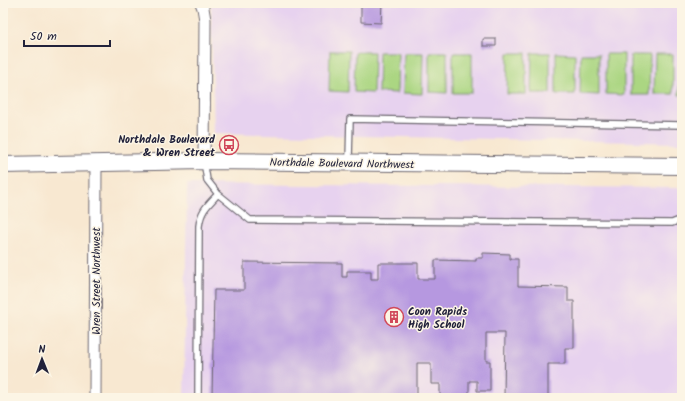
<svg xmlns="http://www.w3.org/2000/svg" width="685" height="401" viewBox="0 0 685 401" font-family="Kalam,sans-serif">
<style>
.built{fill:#e7d2ef}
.green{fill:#abd682;stroke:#667c5e}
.building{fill:#b698e0}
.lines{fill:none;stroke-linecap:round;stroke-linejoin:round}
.lane-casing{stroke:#6d6770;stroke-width:8}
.street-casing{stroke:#6d6770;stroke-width:13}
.secondary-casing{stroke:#6d6770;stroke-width:18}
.lane{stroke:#fff;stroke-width:5.5}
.street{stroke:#fff;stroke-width:11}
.secondary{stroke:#fff;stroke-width:16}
.labels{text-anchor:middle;stroke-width:3;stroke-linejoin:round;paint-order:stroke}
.poi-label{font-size:11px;font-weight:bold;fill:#22223b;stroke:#fcf5e5;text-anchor:end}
.street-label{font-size:11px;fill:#22223b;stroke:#fcf5e5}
</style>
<rect width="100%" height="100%" fill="#fcf5e5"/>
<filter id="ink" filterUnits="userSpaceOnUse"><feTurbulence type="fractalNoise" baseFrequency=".025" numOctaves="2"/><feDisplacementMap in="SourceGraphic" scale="8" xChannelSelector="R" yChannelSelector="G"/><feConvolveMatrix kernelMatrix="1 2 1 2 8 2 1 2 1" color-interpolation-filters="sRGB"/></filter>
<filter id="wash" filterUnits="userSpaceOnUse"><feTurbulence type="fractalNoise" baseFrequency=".012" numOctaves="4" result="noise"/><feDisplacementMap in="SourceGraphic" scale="16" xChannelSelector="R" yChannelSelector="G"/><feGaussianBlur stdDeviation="0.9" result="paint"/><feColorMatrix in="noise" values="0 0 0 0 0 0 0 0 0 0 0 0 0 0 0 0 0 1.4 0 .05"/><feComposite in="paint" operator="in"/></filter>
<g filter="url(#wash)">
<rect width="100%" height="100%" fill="#f8e8d1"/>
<path class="built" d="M211,3h471v140l-468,-10z
M187,184l495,4v210h-498z"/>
<path class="green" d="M330,51h19l-1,41 -19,-1z
M355,52h19l-1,41 -19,-1z
M379,52h19l-1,41 -19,-1z
M429,52h18v41l-18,-1z
M404,53h19l-1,41 -19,-1z
M453,53h19v40h-19z
M508,53h18v41h-19z
M532,53h18v40h-19z
M556,53l19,1v40h-19z
M581,54h18v41l-19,-1z
M606,54h18v41l-18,-1z
M655,54h18v40h-19z
M631,55h19l-1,40h-18z
M680,55h2v40h-3z"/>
<g id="blocks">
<path class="building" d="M361,3h21l-1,20 -20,-1z
M483,39h13v7h-13z
M483,253l27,1v5h8v27l50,1v14h6v47h-9v16h-17v34h-44l1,-65h-19v28h4v30h-13v-10h-8v17h-29v-14h-9v-21h-14v35h-205l2,-108h30v-28l98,1v14h5v-6h24v8h7v-16h40v16h17v-19l41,1v-3h7z"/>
</g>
</g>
<g filter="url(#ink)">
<use href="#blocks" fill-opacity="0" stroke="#6d6770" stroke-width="1"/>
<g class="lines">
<g class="lane-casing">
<path id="lane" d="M349,160l1,-41 332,6
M218,194l32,26 422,3 10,-4
M198,398l1,-172c2,-16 8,-20 19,-32l-11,-14 -3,-19"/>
</g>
<g class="street-casing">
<path id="street" d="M201,3l2,5 2,12 -1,141
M95,398l1,-235"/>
</g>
<g class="secondary-casing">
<path id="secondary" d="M3,165l201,-4 478,5"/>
</g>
<use href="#lane" class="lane"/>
<use href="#street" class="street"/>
<use href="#secondary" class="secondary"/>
</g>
</g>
<defs>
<g id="bus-ring" transform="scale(1)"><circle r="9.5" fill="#fcf5e5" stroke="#d1495b" stroke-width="1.5"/><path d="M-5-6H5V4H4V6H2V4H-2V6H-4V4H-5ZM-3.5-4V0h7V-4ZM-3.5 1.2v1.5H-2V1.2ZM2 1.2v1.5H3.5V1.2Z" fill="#d1495b"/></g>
<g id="building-ring" transform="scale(1)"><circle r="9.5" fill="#fcf5e5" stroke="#d1495b" stroke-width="1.5"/><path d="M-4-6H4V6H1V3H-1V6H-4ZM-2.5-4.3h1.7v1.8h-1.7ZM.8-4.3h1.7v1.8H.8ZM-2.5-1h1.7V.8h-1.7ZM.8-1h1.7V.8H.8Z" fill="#d1495b"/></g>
</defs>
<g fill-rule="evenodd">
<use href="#bus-ring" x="229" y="145"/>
<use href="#building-ring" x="394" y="317"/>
</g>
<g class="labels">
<g class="poi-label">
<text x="215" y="143">Northdale Boulevard<tspan x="215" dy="13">&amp; Wren Street</tspan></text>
<text x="408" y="315" text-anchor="start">Coon Rapids<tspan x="408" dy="13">High School</tspan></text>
</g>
<g class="street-label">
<text transform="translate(342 163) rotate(1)" y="4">Northdale Boulevard Northwest</text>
<text transform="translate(96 281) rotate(-90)" y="4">Wren Street Northwest</text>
</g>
</g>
<rect width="685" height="401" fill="none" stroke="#fcf5e5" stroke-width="16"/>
<g transform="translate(42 359) rotate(359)" stroke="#fcf5e5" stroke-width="3" paint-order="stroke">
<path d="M0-3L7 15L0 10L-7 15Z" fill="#22223b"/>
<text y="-6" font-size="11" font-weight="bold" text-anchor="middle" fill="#22223b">N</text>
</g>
<path d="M24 40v6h86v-6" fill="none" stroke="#22223b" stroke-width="2"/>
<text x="30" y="40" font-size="12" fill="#22223b" stroke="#fcf5e5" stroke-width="3" paint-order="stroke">50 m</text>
</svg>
